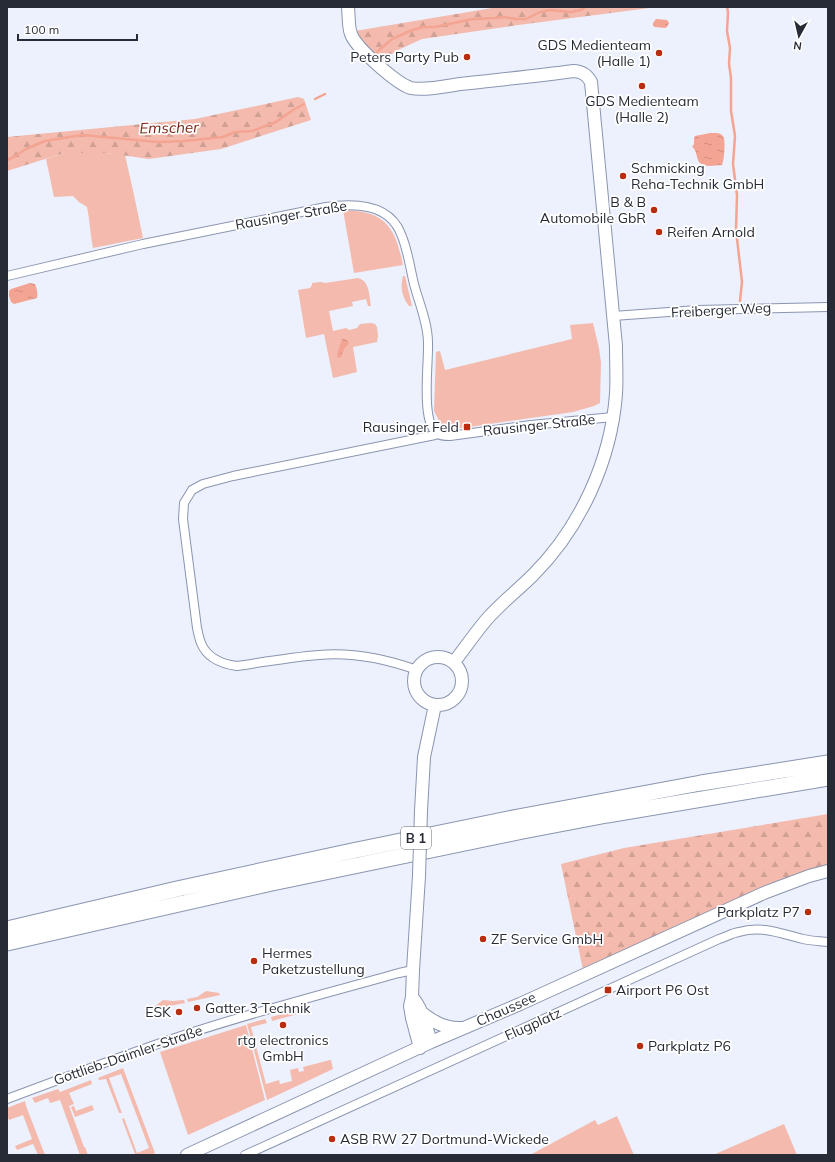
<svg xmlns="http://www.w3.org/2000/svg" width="835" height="1162" viewBox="0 0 835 1162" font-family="Mulish,sans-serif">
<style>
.green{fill:#f4baad}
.forest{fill:url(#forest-firs)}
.water{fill:url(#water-ripples)}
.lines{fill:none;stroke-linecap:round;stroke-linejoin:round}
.stream{stroke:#f4a492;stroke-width:2.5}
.street-casing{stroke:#8a95b0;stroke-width:10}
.secondary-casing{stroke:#8a95b0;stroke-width:14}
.highway-casing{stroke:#8a95b0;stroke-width:17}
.street{stroke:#fff;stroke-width:8}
.secondary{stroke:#fff;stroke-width:12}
.highway{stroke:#fff;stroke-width:15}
.secondary-bridge-casing{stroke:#8a95b0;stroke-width:14;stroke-linecap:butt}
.secondary-bridge{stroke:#fff;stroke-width:12}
.poi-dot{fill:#b82c0f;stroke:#fff;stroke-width:1.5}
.labels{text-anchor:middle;stroke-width:3.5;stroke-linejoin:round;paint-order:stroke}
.shield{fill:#fff;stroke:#686b72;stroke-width:1}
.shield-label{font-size:13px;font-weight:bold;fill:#272b36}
.poi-label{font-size:14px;fill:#272b36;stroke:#fff;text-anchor:start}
.street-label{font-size:14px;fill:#272b36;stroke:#fff}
.water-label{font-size:15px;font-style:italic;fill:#7b2514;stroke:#fff}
</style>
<defs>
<pattern id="forest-firs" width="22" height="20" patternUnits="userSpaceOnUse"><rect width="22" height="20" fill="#f4baad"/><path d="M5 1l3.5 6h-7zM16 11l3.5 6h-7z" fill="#d1a095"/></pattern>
<pattern id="water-ripples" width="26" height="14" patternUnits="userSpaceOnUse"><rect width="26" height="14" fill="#f4a492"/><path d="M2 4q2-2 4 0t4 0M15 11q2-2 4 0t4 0" fill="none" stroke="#d18d7e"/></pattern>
</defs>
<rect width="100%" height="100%" fill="#ecf1fd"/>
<path class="green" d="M64,153h43l18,2 9,40 9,43 -50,10c-3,-14 -3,-27 -6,-41l-8,-5 -6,-6 -19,1 -8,-38z
M343,210c42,1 52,16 60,55l-49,8z
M403,276h2l7,30h-3c-7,-9 -9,-18 -6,-30z
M358,278c12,3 11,18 13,28h-3l-2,-7 -14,3 1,4 -24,5 4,20 13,-3 3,2 8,-2 3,-4 11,-1 4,1 2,3 1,9 -1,6 -24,5 4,25 -24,6 -9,-44 -18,4 -8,-48 12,-2 2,-3v-2l9,-1 4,1z
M593,323l6,25 2,15 -1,40 -6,3 -21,6 -118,17h-6l-5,-2 -4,-4 -6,-12 2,-59 4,-1 5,19 127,-31 -2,-14z
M206,991l13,2 1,2 -32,7 -1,-3 10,-2z
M163,1000l10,1 11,-1 1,3 -36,7 -1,-2 7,-2z
M308,1007l1,4 -37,10 -1,-4z
M265,1019l2,4 -16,4 15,57 13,-4 1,4 12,-3 -2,-11 8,-2 1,4 5,-1 -1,-4 27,-7h1l2,9 -66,31 -20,-76z
M246,1025l19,75 -77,35 -28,-83z
M123,1068l32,85 -4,2h-19l3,-1 -13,-35 2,-1 13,35 12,-5 -28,-74 -12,4 13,35h-3l-13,-34 -7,1 -1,-2z
M91,1080l1,4 -23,9 5,11 -5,2 15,41h1l3,8h-8l-20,-55 -10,3 -2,-5 -13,5 -3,-5 26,-9 2,3z
M25,1101l1,5 19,49h-7l-5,-11 -16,6 -2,-4 17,-7 -9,-24 -14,5 -2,-5v-7z
M92,1105l2,5 -19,7 -4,-10 3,-1 2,5z
M617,1116l17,39h-104l65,-35 3,5z
M784,1124l13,31h-84z"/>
<path class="forest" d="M498,7h159l-146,19 -89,13 -24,11 -17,11 -15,-14 -11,-16z
M298,97l6,2 7,21 -90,29 -72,10 -42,-6h-43l-57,18v-34l188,-18z
M828,814v52l-245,104 -22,-106 63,-16z"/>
<path class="water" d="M656,19l11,1 2,3 -2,4 -2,1 -10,-1 -2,-1v-3z
M710,133c4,0 10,-1 13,3 3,4 1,25 -1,29l-14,1c-2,-1 -7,-1 -9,-4 -3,-5 -2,-12 -7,-15l2,-3v-6l1,-2z
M30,283l5,1c2,5 3,9 2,14l-23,6 -3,-2 -2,-6v-5l2,-2z
M342,339h3l3,2 1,2 -5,6 -3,8 -3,1 -1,-4z"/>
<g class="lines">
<path class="stream" d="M727,7l1,5 -1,19 3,17 -1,16 2,14v33l4,25 -2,28 4,31 -1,35 6,52 -2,19
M377,52l15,-13 18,-8 13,-4h12l38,-8 22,-1 9,-1 12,2h10l14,-7 10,-2 21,2 10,-2 4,-3
M315,99l10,-5
M7,160l5,-2 14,-9 19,-8 37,-6 76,7 26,-1 39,-4 12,-5 17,-1 24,-9 17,-12 11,-6"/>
<g class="street-casing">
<path id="street" d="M7,276l136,-32 183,-37c28,-4 63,-4 75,27 7,16 9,34 13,50 5,19 14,39 14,59 1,19 -8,81 10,91 3,2 8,2 12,2l81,-11 82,-8
M613,316l84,-6 131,-3
M417,670c-31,-11 -65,-18 -98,-15 -27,2 -55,7 -82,11 -15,-2 -30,-8 -36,-23 -2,-5 -3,-11 -4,-15l-14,-109 1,-16 8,-13 11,-6 30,-8 202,-41 2,-1
M7,1099c56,-21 112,-42 168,-61 74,-25 149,-44 224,-65l14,-3
M245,1155l474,-216c7,-2 13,-6 20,-7 23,-7 43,2 64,7 9,2 17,2 25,3"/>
</g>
<g class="secondary-casing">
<path id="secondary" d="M348,7c1,9 0,19 3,27 5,14 46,50 60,54 13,3 36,-2 49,-4 38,-4 76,-8 114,-13 9,1 13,4 17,11l25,264c0,16 1,32 0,48 -5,67 -36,134 -83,181 -15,15 -32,28 -46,44 -12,14 -22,29 -33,43
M414 681a24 24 0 1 1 48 0a24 24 0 1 1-48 0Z
M421,811l3,-54 11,-52
M419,876l-6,94 -1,27 -2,9 2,12 8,30
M412,997c11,12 14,30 19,45
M422,1013c11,9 25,16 40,15
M187,1155l244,-113 89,-38 244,-111 45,-17 19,-5"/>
</g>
<g class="highway-casing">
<path id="highway" d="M7,929l170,-40 175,-38 166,-34 183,-34 127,-20
M7,943l265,-60 251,-52 84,-16 221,-37"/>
</g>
<use href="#street" class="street"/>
<use href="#secondary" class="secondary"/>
<use href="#highway" class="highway"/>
<g class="secondary-bridge-casing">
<path id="secondary-bridge" d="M419,876l2,-65"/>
</g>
<use href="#secondary-bridge" class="secondary-bridge"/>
</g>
<g class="poi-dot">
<circle cx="659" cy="53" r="4"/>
<circle cx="467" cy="57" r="4"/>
<circle cx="642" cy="86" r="4"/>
<circle cx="623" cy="176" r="4"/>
<circle cx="654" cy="210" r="4"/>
<circle cx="659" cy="232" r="4"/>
<rect x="463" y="423" width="8" height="8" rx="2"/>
<circle cx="808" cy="912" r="4"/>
<circle cx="483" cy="939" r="4"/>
<circle cx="254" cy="961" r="4"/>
<rect x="604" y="986" width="8" height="8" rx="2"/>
<circle cx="197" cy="1008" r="4"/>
<circle cx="179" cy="1012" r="4"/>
<circle cx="283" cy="1025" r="4"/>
<circle cx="640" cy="1046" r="4"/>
<circle cx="332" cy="1139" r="4"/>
</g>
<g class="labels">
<rect class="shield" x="401" y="827" width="30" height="22" rx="3"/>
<g class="shield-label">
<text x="416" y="843">B 1</text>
</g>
<g class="poi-label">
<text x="651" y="50" text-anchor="end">GDS Medienteam<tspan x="651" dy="16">(Halle 1)</tspan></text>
<text x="459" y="62" text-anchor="end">Peters Party Pub</text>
<text x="642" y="106" text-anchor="middle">GDS Medienteam<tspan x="642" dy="16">(Halle 2)</tspan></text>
<text x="631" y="173">Schmicking<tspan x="631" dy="16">Reha-Technik GmbH</tspan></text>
<text x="646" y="207" text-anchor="end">B &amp; B<tspan x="646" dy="16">Automobile GbR</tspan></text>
<text x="667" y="237">Reifen Arnold</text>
<text x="459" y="432" text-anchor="end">Rausinger Feld</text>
<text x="800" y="917" text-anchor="end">Parkplatz P7</text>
<text x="491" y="944">ZF Service GmbH</text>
<text x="262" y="958">Hermes<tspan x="262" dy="16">Paketzustellung</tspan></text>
<text x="616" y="995">Airport P6 Ost</text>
<text x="205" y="1013">Gatter 3 Technik</text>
<text x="171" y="1017" text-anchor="end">ESK</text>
<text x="283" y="1045" text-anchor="middle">rtg electronics<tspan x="283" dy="16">GmbH</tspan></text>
<text x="648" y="1051">Parkplatz P6</text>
<text x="340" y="1144">ASB RW 27 Dortmund-Wickede</text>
</g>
<g class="street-label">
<text transform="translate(291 215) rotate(-10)" y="5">Rausinger Straße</text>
<text transform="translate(721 310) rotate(-3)" y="5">Freiberger Weg</text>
<text transform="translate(539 425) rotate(-6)" y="5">Rausinger Straße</text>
<text transform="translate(506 1009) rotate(-24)" y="5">Chaussee</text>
<text transform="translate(533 1024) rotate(-24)" y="5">Flugplatz</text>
<text transform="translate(128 1055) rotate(-19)" y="5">Gottlieb-Daimler-Straße</text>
</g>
<g class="water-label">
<text transform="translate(169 128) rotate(-1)" y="5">Emscher</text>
</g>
</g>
<rect width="835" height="1162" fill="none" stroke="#272b36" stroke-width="16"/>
<g transform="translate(799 36) rotate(188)" stroke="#ffffff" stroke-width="3" paint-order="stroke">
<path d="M0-3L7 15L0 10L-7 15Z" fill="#272b36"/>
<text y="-6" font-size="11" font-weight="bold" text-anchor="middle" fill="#272b36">N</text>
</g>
<path d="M18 34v6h119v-6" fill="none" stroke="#272b36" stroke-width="2"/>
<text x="24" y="34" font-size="12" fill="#272b36" stroke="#ffffff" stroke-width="3" paint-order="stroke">100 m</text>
</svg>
